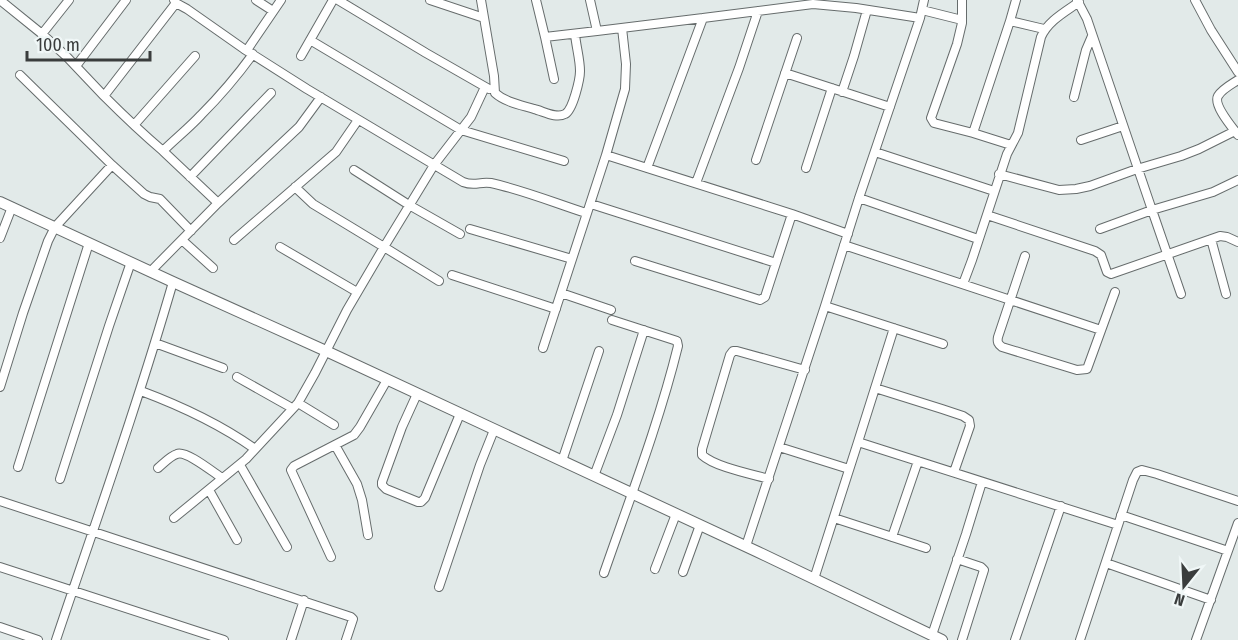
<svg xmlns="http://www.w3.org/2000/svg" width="1238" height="640" viewBox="0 0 1238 640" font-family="'Fira Sans Condensed',sans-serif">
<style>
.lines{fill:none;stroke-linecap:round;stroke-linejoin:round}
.minor-casing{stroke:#666c6c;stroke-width:10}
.tertiary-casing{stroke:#666c6c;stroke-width:12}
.minor{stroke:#fff;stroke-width:8}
.tertiary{stroke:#fff;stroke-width:10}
</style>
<rect width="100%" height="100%" fill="#e2eae9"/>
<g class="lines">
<g class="minor-casing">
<path id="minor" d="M0,0l42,34 25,23 37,39 72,-93
M174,0l2,3 11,6 57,40 63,40 156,93c13,5 16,-1 28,1 32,7 64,20 95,30
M256,0l17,11
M338,0l88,53 63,36
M430,0l54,18
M481,0l13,76 1,17c10,9 26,12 39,16 9,2 22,10 31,5 8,-4 15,-35 15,-43 0,-12 -4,-25 -5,-37
M536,0l9,37
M590,0l7,31 106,-13 -56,150
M962,0v23l-5,21 -26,74 3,5 39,10
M1077,0l10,19 65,191 61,-18 25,-12
M1195,0l16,30 27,42
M922,10l40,10
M703,18l110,-14 43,4 64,10 4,-18
M920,18l-61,180 -34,108 118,38
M1010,21l6,-21
M42,34l27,-34
M310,40l151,90 103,31
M247,50l34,-50
M301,56l32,-56
M76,66l50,-66
M785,73l105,34
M20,75l92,90 32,29 6,3 10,2 31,32
M554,79l-9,-42 52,-6
M842,92l12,-36 13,-46
M104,96c19,19 39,38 59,55 12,-12 26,-23 38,-36 19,-19 36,-39 52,-61
M1074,97l12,-47 6,-14
M135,124l60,-68
M1238,135c-6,-8 -25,-30 -20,-39 4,-7 14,-12 20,-16
M1081,140l42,-14
M1011,145l-38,-12 37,-112 34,8
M163,151l55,52 81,-76 22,-30
M875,152l119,39
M606,155l19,-66 1,-25 -4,-36
M756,160l41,-122
M806,168l26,-80
M354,170l55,35 51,29
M999,174l60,16 17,-1 14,-3 47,-17 44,-13 18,-7 36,-18
M190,177l81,-84
M696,183l43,-115 19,-57
M295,187l18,17 71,43 50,-82 37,-48 14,-30
M859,198l119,41
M591,204l185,59 16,-49
M987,215l108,36 6,4 6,17 4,2 109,-38 7,1 11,5
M470,229l102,30
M1100,229l52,-19 29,84
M0,238l12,-31
M1211,239l15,55
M182,240l31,28
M234,240l102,-88 22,-32
M844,245l257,85
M280,247l77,45
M1025,256l-27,81c-1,5 0,7 4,10l75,23 10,-1 28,-77
M635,261l125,39 5,-3 11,-34
M151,271l67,-68
M452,275l104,34
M963,284l9,-24 35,-106 11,-21 23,-96c7,-16 24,-25 38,-35
M561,293l50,17
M894,328l-36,114 260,83
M155,343l68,25
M543,348l63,-193 186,59 56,20
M237,377l55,31
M0,387l23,-74 25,-72 7,-14 57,-62
M875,388l67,21 21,7 6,4 1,6 -16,46
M141,391c40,15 79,33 114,58
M417,394l-15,33 -20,55v3l4,4 32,13h3l4,-4 35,-84
M298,403l36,22
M335,445l22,39 5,16 6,35
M779,447l70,22
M562,461l37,-110
M240,465l47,82
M18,467l71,-224
M158,468c5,-4 12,-12 19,-14 9,-4 37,19 45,24
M594,476l23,-61 27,-85
M60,479l49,-153 22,-64
M769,479c-18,-5 -54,-12 -67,-24v-6l28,-94 3,-4h4l68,19
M209,490l28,50
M0,501l345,114 6,2 2,2 -7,21
M1121,515l107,36
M174,518l72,-59 52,-56 17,-30 32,-63 37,-63 55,34
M834,518l92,30
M892,537l26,-76
M746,546l79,-240
M331,557l-40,-87 3,-4 60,-31 6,-8 27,-47
M957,559l24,8 3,3 -22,70
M1106,563l105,37
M0,567l224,73
M655,569l21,-55
M683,572l17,-47
M604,573c26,-75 55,-150 74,-227l-1,-5 -3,-1 -62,-20
M814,579l44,-137
M439,587l41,-122 14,-35
M0,627l38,13
M932,635l34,-101 16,-52
M56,640c40,-119 82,-237 117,-358
M291,640l13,-40
M1015,640l46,-134
M1080,640l53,-160 4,-8 5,-2 15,4 81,27
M1196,640l42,-117"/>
</g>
<g class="tertiary-casing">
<path id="tertiary" d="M0,202l173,80 153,69 432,201 184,88"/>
</g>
<use href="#minor" class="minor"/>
<use href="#tertiary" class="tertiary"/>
</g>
<g transform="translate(1184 586) rotate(198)" stroke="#f0f7f7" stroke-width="4.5" paint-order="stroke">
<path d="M0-4.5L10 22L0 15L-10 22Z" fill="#3a3d3d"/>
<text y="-9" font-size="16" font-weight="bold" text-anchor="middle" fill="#3a3d3d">N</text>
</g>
<path d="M27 51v9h123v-9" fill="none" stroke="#3a3d3d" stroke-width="3"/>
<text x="36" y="51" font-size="18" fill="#3a3d3d" stroke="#f0f7f7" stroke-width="4.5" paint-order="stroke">100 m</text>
</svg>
